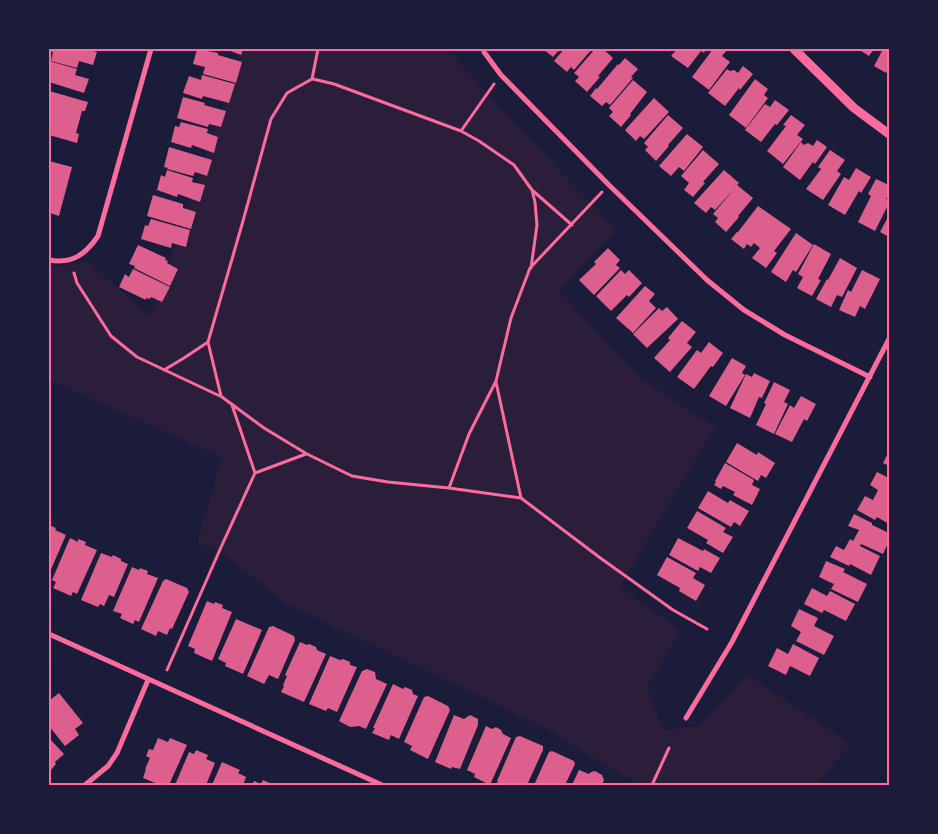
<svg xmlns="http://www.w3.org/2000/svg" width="938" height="834" viewBox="0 0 938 834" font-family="Jost,sans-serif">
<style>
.green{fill:#2a1e3b}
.building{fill:#dd5f8e}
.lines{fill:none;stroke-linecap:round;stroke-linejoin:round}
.path{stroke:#ff6b9d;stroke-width:3}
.minor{stroke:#ff6b9d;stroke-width:5}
.tertiary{stroke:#ff6b9d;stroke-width:9}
.neatline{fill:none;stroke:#ff6b9d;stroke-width:2}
</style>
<rect width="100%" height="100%" fill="#1b1b3a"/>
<path class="green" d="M242,49h205l51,56 118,125 -57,61 81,87 75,49 -95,160 61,44 -34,57 17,42 36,-4 47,-51 104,69 -35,41h-178l-96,-59 -255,-122 -66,-51 -24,-11 25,-85 -173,-77v-113l40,-5 61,55z"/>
<path class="building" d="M49,49h36l12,3 -4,13 -14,-4 -2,7 -26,-7 2,-9 -4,-1z
M197,49l21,4v2l24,7 -6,21 -33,-9 2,-7 -12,-3z
M225,49h18l-2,6z
M543,49h17l-7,8z
M564,49l2,2 2,-2h24l-18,21 -3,-3 -4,5 -13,-11z
M595,49h8l10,9 -15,18 2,1 -13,15 -12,-11 4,-4 -5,-4z
M677,49h29l-2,4 -3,-2 -13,17 -17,-12z
M713,49h15l-6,7 8,6 -21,28 -17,-13z
M858,49h16l-5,7z
M883,49h6v20h-1l-2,4 -12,-7z
M625,58l13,11 -7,8 2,1 -23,27 -4,-3 -4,4 -12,-10 6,-8 1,1 21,-25 1,1z
M49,61l28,8 -2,6 14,4 -5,14 -35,-11z
M743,66l10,8 -13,16 -1,-2 -14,18 -17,-13 19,-24 3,2 4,-1 4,3z
M202,75l33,9 -6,19 -26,-7 -1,3 -19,-6 6,-17 12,4z
M755,79l13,10 -4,6 4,3 -22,30 -17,-13z
M633,80l14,12 -17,22 1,1 -10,12 -12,-11 4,-4 -4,-4z
M49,91l39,11 -3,9h-3l-6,22 3,1 -2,9 -28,-8z
M183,97l22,6 -1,2 22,6 -5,16 -12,-3 -1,3 -31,-9z
M654,98l15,14 -25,27 -4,-3 -4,5 -11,-11z
M775,100l14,10 -12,15 -2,-1 -14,18 -16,-12 20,-26 5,3z
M668,115l15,13 -15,17 1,1 -13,15 -11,-11 3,-3 -4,-4z
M791,115l14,10 -8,10 6,4 -20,25 -16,-13 19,-25 -3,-1z
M181,122l27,7 -1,4 11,4 -4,16 -22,-8 -1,3 -20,-6 4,-16 4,1z
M687,134l16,13 -19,24 -5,-4 -8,9 -12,-10z
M817,140l10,7 -12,17 -2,-2 -13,18 -17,-13 18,-25 3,3 4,-2 5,3z
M169,147l43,13 -5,16 -12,-4 -2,4 -26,-7 1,-1 -4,-1z
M703,150l16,14 -16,18 2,1 -12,14 -9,-7 5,-7 -8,-7z
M830,150l15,10 -8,11 4,3 -18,26 -17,-11 15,-20 -3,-2z
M49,161l23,6 -13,49 -9,-3 1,-3 -2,-1z
M856,168l15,9 -10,16 -2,-2 -14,24 -17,-10 16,-28 5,3z
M167,170l26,8 -1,4 13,3 -5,17 -22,-8 -1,3 -20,-7 4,-15 4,2z
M724,170l15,13 -2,2 16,13 -15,18 1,1 -13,15 -11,-10 3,-4 -5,-4 22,-26 -20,22 -4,-3 -5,6 -12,-10z
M876,179l13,6v7l-3,7 3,1v3l-14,28 -17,-9 13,-26 -3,-2z
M153,195l30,9v4l13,4 -5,17 -44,-13z
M758,206l33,23 -17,22 3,2 -11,15 -14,-10 8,-10 -6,-5 -3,4 -4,-3 -3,5 -13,-10 6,-7h1z
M889,215v22l-9,-5z
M151,219l39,11 -4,17 -14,-4 -1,5 -30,-9 4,-14 3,1z
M796,233l17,12 -17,27 -3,-2 -7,12 -15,-10z
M814,244l17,10 -13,25 3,1 -9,16 -15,-8 6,-11 -5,-3z
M138,245l28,13 -1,2 3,1 -1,2 11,6 -8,17 -36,-18 1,-2 -6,-2z
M608,248l12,12 -4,5 4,3 -26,27 -15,-15 17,-16 -2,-2z
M840,258l17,10 -15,29 -5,-2 -6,12 -15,-8 11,-20 1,1z
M133,269l37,18 -8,15 -11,-5 -1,2 -4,-1v2l-27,-13 6,-13 4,3z
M621,270l4,4 4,-4 13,13 -13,14 -2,-2 -16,16 -15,-15z
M862,270l18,9 -15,30 -5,-3 -5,11 -16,-7 9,-20 3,2z
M645,286l10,8 -6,7 7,7 -23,25 -17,-15z
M667,307l11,12 -31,29 -14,-14 26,-26 3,3z
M682,321l14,11 -9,11 5,4 -22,25 -16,-14 16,-18 -2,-2z
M709,342l14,11 -10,14 -2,-1 -17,23 -17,-12 20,-27 4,3z
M732,358l14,8 -4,7 3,2 -19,31 -17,-10z
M754,373l16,8 -8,17 -3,-1 -9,21 -20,-10 16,-34 6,3z
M774,382l16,8 -6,12 4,2 -14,30 -18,-9 10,-21 -2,-1z
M801,396l15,8 -9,17 -3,-2 -12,23 -17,-8 15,-29 4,3z
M737,443l20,12 1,-3 17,11 -9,15 -5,-3 -3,6 -32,-19z
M889,451v15l-6,-3z
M725,463l29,17 -2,5 8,4 -8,16 -19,-10 2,-3 -12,-6 -2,3 -7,-4 2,-3 -1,-1z
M877,472l12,6v46l-12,-7 -2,3 -18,-10 8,-14 8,4 5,-10 -8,-5z
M708,491l20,12 2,-3 19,11 -9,15 -6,-4 -3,5 -33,-19z
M697,511l29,17 -3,4 10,5 -10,16 -17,-10 2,-3 -21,-12z
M854,514l18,9v2l17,8v8l-6,13 -22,-10 -1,2 20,10 -9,19 -21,-11 -1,2 -19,-9 6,-11 8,4 6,-11 3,2 6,-11 -11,-4z
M49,525l7,3 -1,2 11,5 -17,39z
M70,538l8,4v-3l8,3 -1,3 12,5 -20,44 -4,-2 -2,4 -18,-8 3,-6 -4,-2z
M678,538l25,13 1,-2 16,9 -9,15 -11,-6 -2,4 -29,-16z
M101,553l11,4 1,-2 8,4v2l7,3 -14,33 -5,-2 -5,11 -4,-2 -2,3 -17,-7z
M667,557l29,16 -3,5 12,7 -9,16 -17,-10 1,-3 -23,-13z
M826,561l19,8 -2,3 24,12 -9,18 -27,-13 3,-5 -15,-7z
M132,567l7,3 1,-2 8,3 -1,3 11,4 -19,44 -4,-2 -2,4 -13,-6 2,-4 -9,-3z
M166,579l21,9 2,4 -17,37 -2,-1 -3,7 -9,-4 -2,5 -15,-7 22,-48z
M812,588l15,8 3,-5 25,13 -9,17 -22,-11 -2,3 -18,-9z
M207,601l7,3 1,-2 8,3 -1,3 10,4 -20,49 -18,-8 1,-4 -7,-3z
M799,609l19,9 -4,8 20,10 -10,19 -28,-14 5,-9 -10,-6z
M236,619l26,11 -19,44 -18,-8 1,-3 -8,-4z
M273,626l21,10 1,4 -17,39 -9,-4 -5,9 -17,-8 22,-49z
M300,642l7,3 2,-1 7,3 1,3 9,4 -22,48 -23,-10 3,-6 -1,-1 4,-9 -2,-1z
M793,644l26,14 -9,18 -20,-10 -4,9 -18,-9 9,-18 11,6z
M330,656l10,4 3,-1 7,3v3l7,2 -20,45 -9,-4 -2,3 -17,-7z
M367,669l8,3 1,7 11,5 -21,45 -7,-3 -9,1 -11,-6 23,-50z
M393,684l10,5 2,-2 7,3 1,4 5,2 -19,43 -8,-4 -2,5 -17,-7 3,-5h-2z
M59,693l24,30 -8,6 4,6 -14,11 -16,-20v-27l1,1z
M428,696l20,10 2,4 -22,49 -18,-9 2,-4 -8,-4 20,-45z
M454,715l10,4 6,-4 8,4v6l-18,44 -8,-2 -1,2 -16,-7z
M486,726l6,3 4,-2 5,3 2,4 8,4 -21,47 -16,-8 1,-3 -8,-4z
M520,736l23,10v4l-16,35h-31l2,-4h-1l19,-44z
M49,738l15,16 -9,8 1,2 -5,6 -2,-3z
M158,738l10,4 2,-4 17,7 -18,40h-9l-17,-7 3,-9h-1l5,-11 -4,-2 3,-7 4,1z
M196,750l12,5 -2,4 9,4 -9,22h-31l14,-33 5,2z
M552,751l22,10 1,3 -10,21h-31l15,-33z
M222,762l18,8 -2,3 8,4 -3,8h-31z
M579,770l10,4 2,-2 4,-1 7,4 2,5 -2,5h-30z
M263,780l11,5h-22l2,-4 7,3z"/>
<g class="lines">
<path class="path" d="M313,79l21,5 127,47 18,10 35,24 18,25 40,35
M461,131l33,-47
M531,268l6,-43 -2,-23 -3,-12
M74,273l3,10 34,53 26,21 85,40 42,31 43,26 45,22 36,6 61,6 72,10 78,59 74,53 34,19
M164,370l20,-12 24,-16
M496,382l25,116
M221,396l-13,-54 35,-121 28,-102 16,-26 25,-14 6,-30
M255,473l51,-19
M449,488l20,-54 27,-53 15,-63 19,-50 72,-76
M167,670l55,-125 33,-72 -23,-68
M652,785l17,-37"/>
<path class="minor" d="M483,49l1,3 17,23 108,110 98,95 37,30 41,25 85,42
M49,260c23,4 36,-5 49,-24l53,-187
M49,634l333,151
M686,718l46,-76 157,-303
M85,785l23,-19 9,-13 31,-73"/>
<path class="tertiary" d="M794,49l60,59 35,26"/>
</g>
<rect width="938" height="834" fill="none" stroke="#1b1b3a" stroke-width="100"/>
<rect x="50" y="50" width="838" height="734" class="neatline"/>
</svg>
